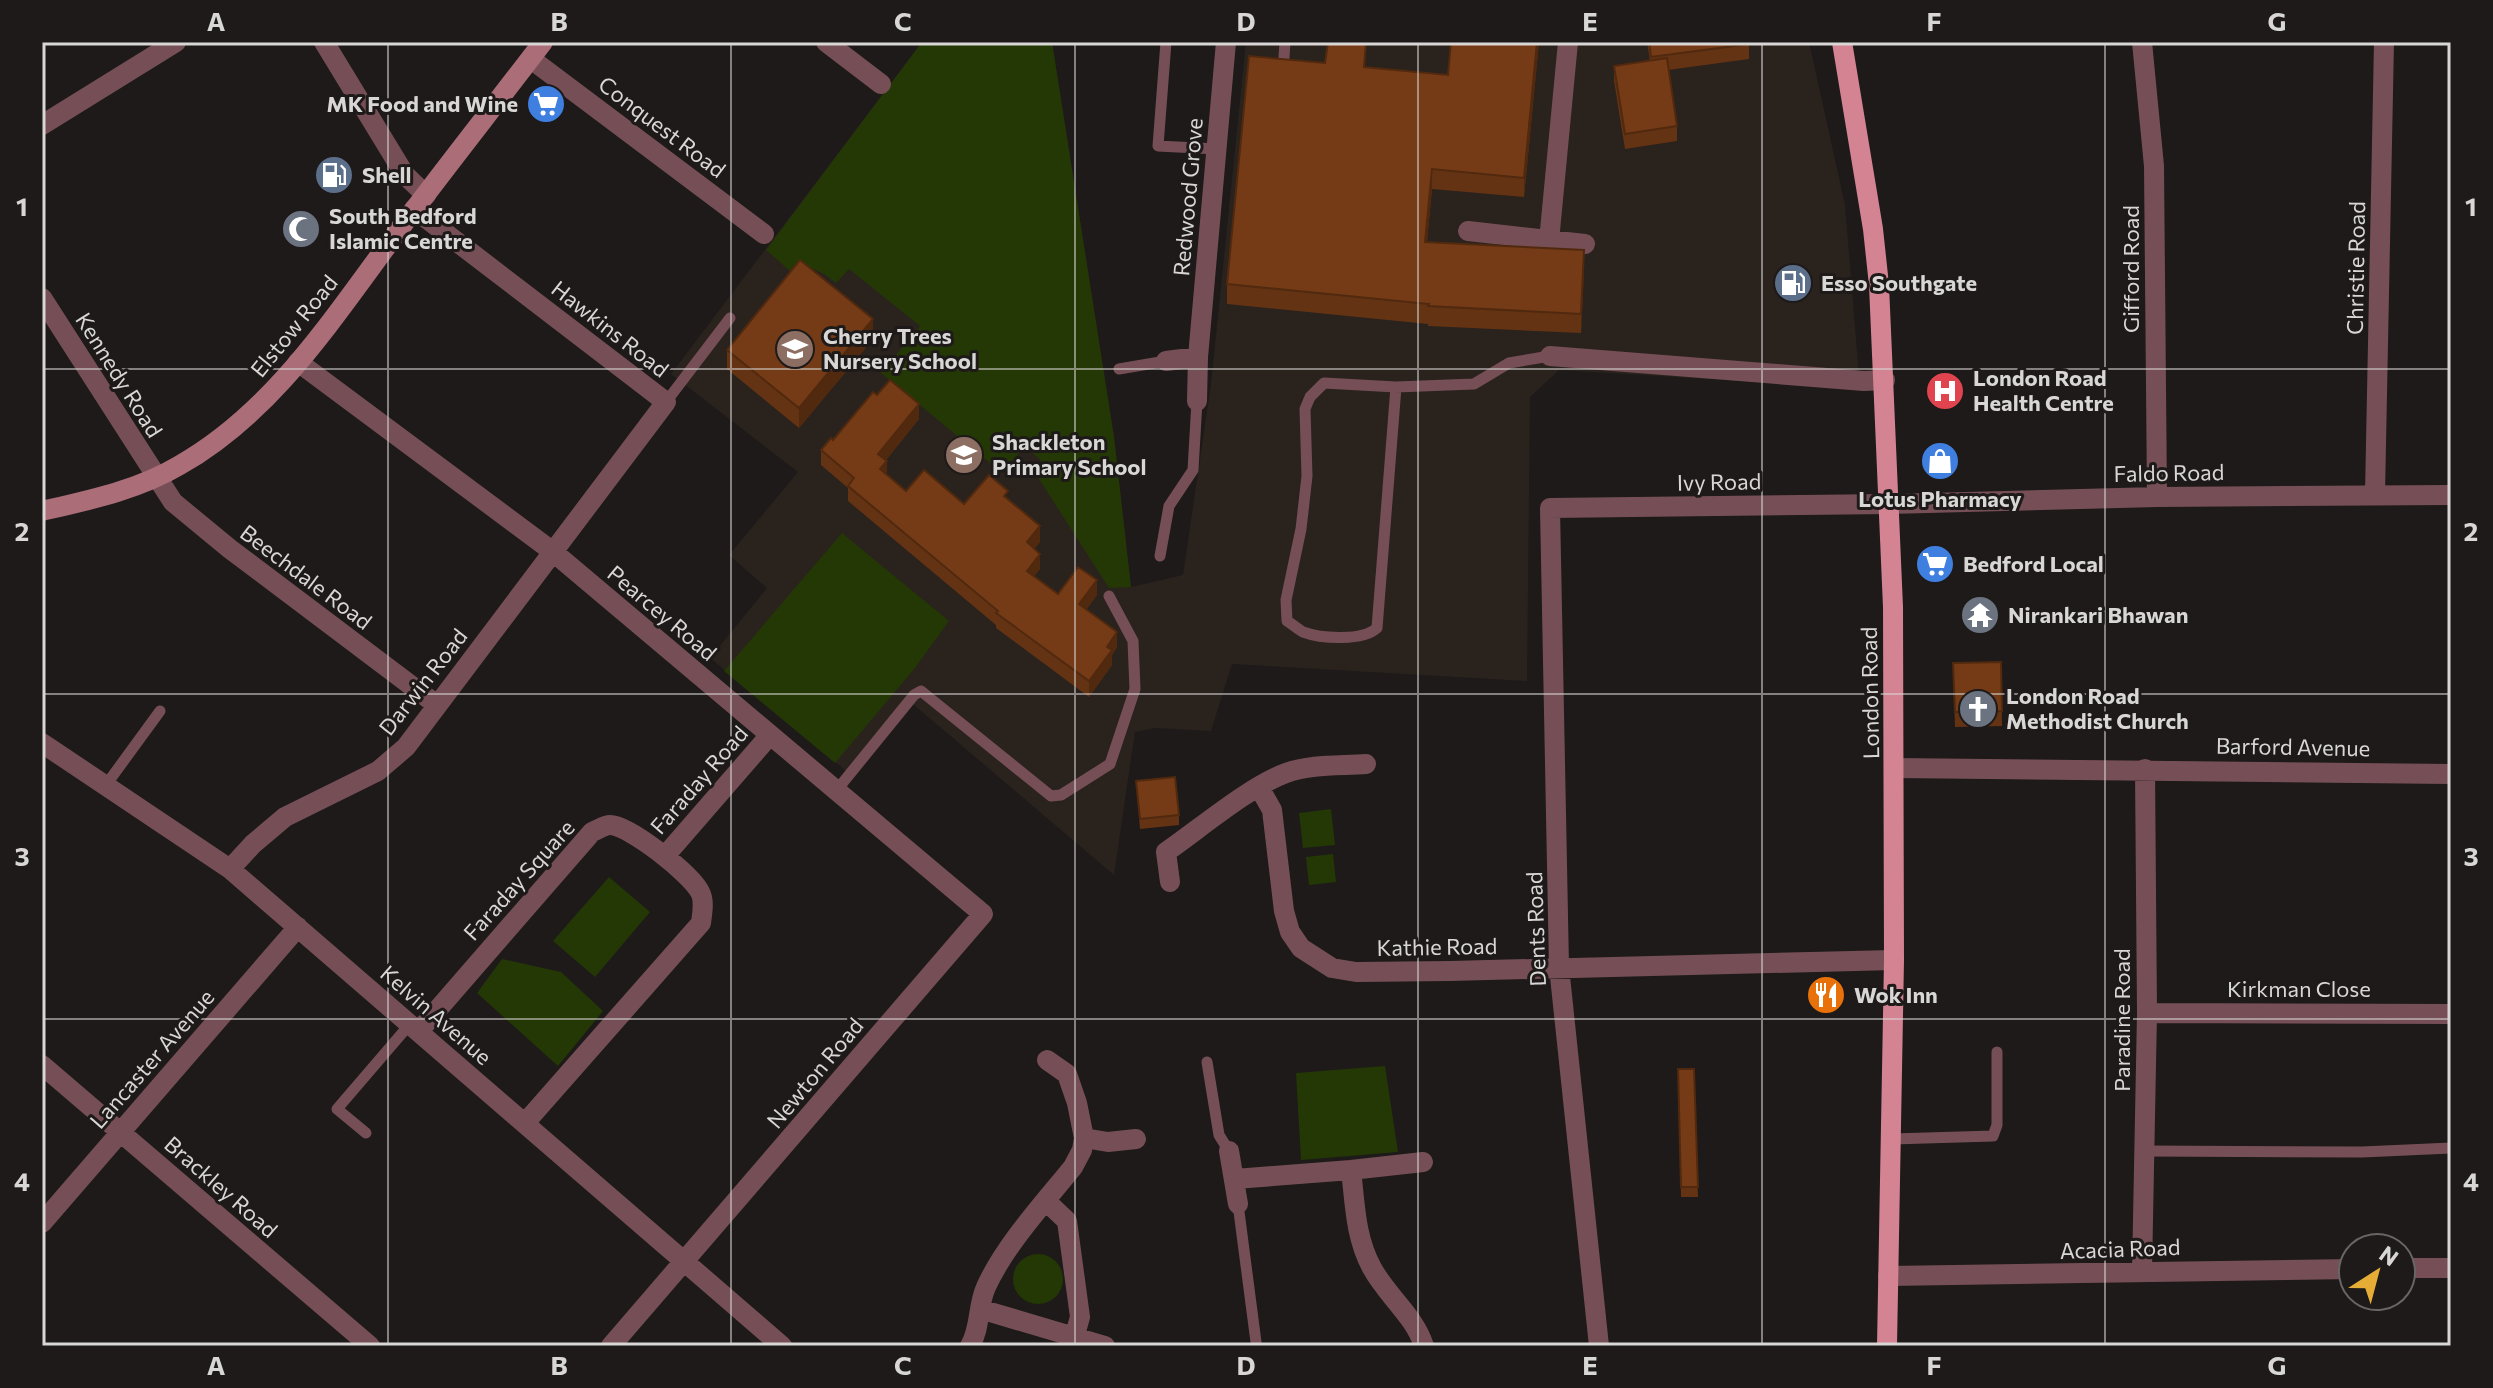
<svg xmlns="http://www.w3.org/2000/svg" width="2493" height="1388" viewBox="0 0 2493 1388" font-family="Commissioner,sans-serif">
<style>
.built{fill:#2a221d}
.green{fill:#243805}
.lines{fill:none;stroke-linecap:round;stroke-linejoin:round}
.lane{stroke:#764f56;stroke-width:11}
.street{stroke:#764f56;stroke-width:20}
.secondary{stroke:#ab6d78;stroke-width:20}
.primary{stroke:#d38392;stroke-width:20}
.wall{fill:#643313}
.shaded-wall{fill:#51290f}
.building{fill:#743b16;stroke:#51290f;stroke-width:2}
.grid{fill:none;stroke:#d9d7d6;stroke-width:2;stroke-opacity:0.55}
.labels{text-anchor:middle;stroke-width:6;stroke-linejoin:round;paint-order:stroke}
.poi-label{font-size:22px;font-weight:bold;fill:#d9d7d6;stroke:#1d1a19;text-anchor:start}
.street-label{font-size:22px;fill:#d9d7d6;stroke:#1d1a19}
.neatline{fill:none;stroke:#d9d7d6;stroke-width:3}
.grid-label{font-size:26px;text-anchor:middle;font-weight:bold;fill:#d9d7d6}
</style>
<rect width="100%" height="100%" fill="#1d1a19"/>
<path class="built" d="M922,42h130l62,395 17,150 52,-12 28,-191 35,-342h563l36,163 15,183 -301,-18 -29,27 -3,284 -295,-17 -21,67 -55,-3 -21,4 -21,143 -207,-176 -61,72 -136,-113 57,-70 -38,-33 69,-83 -127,-98z"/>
<path class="green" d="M922,42h130l62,395 17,150 -22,1 -72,-112 8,-12 -20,-18 -23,27 -121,-100 39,-47 -71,-57 -13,14 -12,-9 -17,-8 -10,11 -31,-27z
M842,533l107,88 -34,47 -80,95 -111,-92z
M1331,809l4,36 -32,3 -4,-35z
M1333,854l3,28 -27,3 -3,-28z
M609,877l41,35 -55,65 -42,-36z
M502,959l59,13 42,39 -45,55 -81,-73z
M1385,1066l13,86 -97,8 -5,-87z
M1013 1279a25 25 0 1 1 50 0a25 25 0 1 1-50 0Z"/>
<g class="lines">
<path class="lane" d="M1166,42l-8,104 59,3
M1283,72l2,-30
M1119,369l47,-8
M1396,387l-19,241c-14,13 -55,11 -74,4 -5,-3 -11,-8 -16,-11l-1,-21 15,-71 6,-53 -2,-67 5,-12 14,-14 72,4 78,-3 35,-21 41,-7
M666,402l64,-84
M1160,556l9,-50 24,-36 4,-69
M106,785l54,-74
M836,791l78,-96 7,-4 130,105 10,-1 49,-31 25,-75 -2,-48 -24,-45
M1207,1062l12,73 10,16
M366,1133l-29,-24 73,-85
M1892,1139l101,-3 4,-11v-73
M2145,1151l217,1 89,-4
M1238,1204l18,138"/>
<path class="street" d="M324,42l81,133 21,20
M826,42l55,42
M2142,42l12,124 3,331
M531,59l233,175
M42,125l134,-83
M1468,231l117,13
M1549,241l19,-199
M42,298l131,204 57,47 207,156
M1550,356l314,25 21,-1
M1166,361l32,-4
M298,362l254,189 431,363 -372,432
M1197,401l1,-44 28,-315
M2375,494l9,-452
M42,743l188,126 552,477
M1894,768l557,6
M1259,787l13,23 12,101 6,21 11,16 31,20 24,4 94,-1 444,-11
M665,856l105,-121
M230,869l23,-25 32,-27 93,-46 28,-24 260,-345 -252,-193
M1170,882l-4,-30c32,-22 84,-66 120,-79 25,-9 54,-7 80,-9
M2147,1013l304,1
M419,1031l173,-199c6,-2 12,-7 18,-7 19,0 81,49 90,67 5,9 2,22 1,31l-176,200
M42,1065l328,281
M1084,1138l24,4 28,-3
M1229,1151l9,53
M1351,1170l72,-8
M1235,1179l116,-9c4,33 4,67 21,98 15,28 42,47 52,78
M1046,1201l21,20 13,96 -5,18
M42,1223l256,-296
M2401,1268h50
M2142,1271l5,-258 -2,-244
M1888,1276l465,-7
M980,1309l125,37
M970,1346c11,-19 7,-39 16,-59 19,-42 58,-84 87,-120l9,-17 2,-12 -7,-35 -10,-29 -20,-14
M1599,1346l-40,-379 -9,-459 339,-4 268,-7 294,-2"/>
<path class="secondary" d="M42,511c48,-11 96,-21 138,-46 95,-54 154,-149 218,-234 48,-64 97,-126 145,-189"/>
<path class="primary" d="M1842,42l31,187 6,56 14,322 1,353 -7,386"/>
</g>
<path class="wall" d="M1451,42h88l-15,155 -92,-8 -5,53 157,28 -3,63 -153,-7v-2l-201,-20v-20l98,-221 123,12z
M1647,42h102v17l-81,11 9,56v15l-52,8 -11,-68v-15l36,-5z
M873,339l-74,89 -72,-59v-19z
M877,395l42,24 -33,41 1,15 19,16 58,13 44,-4 32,42 -6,7 6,20 -6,7 24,18 39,1 -11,15 31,37 -5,8v10l-23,32 -93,-69v-3l-148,-124v-13l-27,-23v-15l12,-10z
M2001,662l1,64 -47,1 -2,-64z
M1136,781l43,34v10l-39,4z
M1678,1069h16l4,128h-17z"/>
<path class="shaded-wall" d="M1537,42h2l-15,155v-19z
M1432,169v20l-7,73v-20z
M1584,250v20l-3,63v-19z
M873,319v20l-74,89v-20z
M919,404v15l-41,50v-15z
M887,461v15l-7,-7z
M1040,526v16l-13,16v-16z
M1040,554v15l-13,17v-15z
M1097,580v15l-18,25v-16z
M1117,632v15l-5,8v10l-23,32v-16l18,-34z"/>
<path class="building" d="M1328,42h38l-2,25 84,8 3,-33h86l-13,136 -92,-9 -7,73 159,8 -3,64 -153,-8 1,-2 -202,-20 22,-228 76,7z
M1649,42h100v2l-98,13z
M1667,58l10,68 -52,8 -11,-68z
M800,260l73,59 -74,89 -72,-58z
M890,380l29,24 -41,50 9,7 -7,8 26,22 18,-21 40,34 25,-29 19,16 -4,5 36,30 -13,16 13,12 -13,17 31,23 20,-27 19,13 -18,24 38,28 -10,15 5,3 -23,31 -93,-68 2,-2 -150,-125 6,-8 -33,-28 10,-12 2,2 40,-48 4,3z
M2001,662l1,49 -47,1 -2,-49z
M1175,777l4,38 -39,4 -4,-38z
M1678,1069h16l4,118h-17z"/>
<path class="grid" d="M388,42v1304M731,42v1304M1075,42v1304M1418,42v1304M1762,42v1304M2105,42v1304M42,369h2409M42,694h2409M42,1019h2409"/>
<defs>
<g id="supermarket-disc" transform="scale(2)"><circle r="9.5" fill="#3f7fe0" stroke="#1d1a19"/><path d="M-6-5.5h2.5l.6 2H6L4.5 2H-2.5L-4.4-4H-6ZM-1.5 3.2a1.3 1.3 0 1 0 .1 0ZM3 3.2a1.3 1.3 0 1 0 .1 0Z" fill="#fff"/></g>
<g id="fuel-disc" transform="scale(2)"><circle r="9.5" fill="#5c6f8a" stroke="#1d1a19"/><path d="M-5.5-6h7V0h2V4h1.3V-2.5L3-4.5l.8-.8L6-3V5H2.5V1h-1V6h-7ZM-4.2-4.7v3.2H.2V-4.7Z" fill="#fff"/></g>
<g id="mosque-disc" transform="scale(2)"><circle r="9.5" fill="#6b7280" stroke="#1d1a19"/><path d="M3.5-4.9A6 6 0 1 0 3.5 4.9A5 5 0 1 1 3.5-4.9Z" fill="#fff"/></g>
<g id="school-disc" transform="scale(2)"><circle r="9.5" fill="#8d6e63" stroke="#1d1a19"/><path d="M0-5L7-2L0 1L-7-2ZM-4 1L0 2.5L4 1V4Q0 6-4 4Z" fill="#fff"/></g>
<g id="hospital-disc" transform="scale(2)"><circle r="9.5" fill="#e0444e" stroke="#1d1a19"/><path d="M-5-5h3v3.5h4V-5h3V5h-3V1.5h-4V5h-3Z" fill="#fff"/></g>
<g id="shop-disc" transform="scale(2)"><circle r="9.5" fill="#3f7fe0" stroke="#1d1a19"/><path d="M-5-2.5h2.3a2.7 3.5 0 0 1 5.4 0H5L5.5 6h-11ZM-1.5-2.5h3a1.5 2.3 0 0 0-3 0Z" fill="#fff"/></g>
<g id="temple-disc" transform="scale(2)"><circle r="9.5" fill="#6b7280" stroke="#1d1a19"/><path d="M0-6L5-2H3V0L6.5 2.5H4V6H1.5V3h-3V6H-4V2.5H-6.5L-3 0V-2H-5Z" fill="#fff"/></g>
<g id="church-disc" transform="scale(2)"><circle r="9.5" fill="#6b7280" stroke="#1d1a19"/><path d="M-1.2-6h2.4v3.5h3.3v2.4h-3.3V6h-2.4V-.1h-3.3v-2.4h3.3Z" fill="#fff"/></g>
<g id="restaurant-disc" transform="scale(2)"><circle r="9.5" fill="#e8710a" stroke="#1d1a19"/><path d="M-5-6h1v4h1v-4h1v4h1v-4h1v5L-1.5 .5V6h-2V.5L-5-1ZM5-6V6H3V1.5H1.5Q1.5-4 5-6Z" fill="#fff"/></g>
</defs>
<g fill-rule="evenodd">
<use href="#supermarket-disc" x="546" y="104"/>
<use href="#fuel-disc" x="334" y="175"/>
<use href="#mosque-disc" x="301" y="229"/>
<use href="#fuel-disc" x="1793" y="283"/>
<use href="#school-disc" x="795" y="349"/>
<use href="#hospital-disc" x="1945" y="391"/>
<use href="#school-disc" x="964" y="455"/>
<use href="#shop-disc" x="1940" y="461"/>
<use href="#supermarket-disc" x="1935" y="564"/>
<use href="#temple-disc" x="1980" y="615"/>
<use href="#church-disc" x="1978" y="709"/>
<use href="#restaurant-disc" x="1826" y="995"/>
</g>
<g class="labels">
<g class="poi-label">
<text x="518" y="112" text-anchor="end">MK Food and Wine</text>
<text x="362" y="183">Shell</text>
<text x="329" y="224">South Bedford<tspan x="329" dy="25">Islamic Centre</tspan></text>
<text x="1821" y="291">Esso Southgate</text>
<text x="823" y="344">Cherry Trees<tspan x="823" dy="25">Nursery School</tspan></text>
<text x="1973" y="386">London Road<tspan x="1973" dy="25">Health Centre</tspan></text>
<text x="992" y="450">Shackleton<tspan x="992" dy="25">Primary School</tspan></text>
<text x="1940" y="507" text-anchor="middle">Lotus Pharmacy</text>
<text x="1963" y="572">Bedford Local</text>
<text x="2008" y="623">Nirankari Bhawan</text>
<text x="2006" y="704">London Road<tspan x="2006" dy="25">Methodist Church</tspan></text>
<text x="1854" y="1003">Wok Inn</text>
</g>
<g class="street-label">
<text transform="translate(662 127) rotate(37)" y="8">Conquest Road</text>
<text transform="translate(1188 197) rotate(-85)" y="8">Redwood Grove</text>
<text transform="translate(2356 268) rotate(-89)" y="8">Christie Road</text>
<text transform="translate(2131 269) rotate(-90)" y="8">Gifford Road</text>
<text transform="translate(294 326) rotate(-51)" y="8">Elstow Road</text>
<text transform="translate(610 329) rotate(38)" y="8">Hawkins Road</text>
<text transform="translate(119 375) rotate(58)" y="8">Kennedy Road</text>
<text transform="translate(2169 473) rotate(-1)" y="8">Faldo Road</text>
<text transform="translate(1719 482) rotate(-1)" y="8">Ivy Road</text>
<text transform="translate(306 577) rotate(37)" y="8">Beechdale Road</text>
<text transform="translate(662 613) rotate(40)" y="8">Pearcey Road</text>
<text transform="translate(423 682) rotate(-52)" y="8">Darwin Road</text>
<text transform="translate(1870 693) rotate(-91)" y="8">London Road</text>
<text transform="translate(2293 747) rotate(1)" y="8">Barford Avenue</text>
<text transform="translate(699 780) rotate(-49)" y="8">Faraday Road</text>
<text transform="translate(519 880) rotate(-48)" y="8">Faraday Square</text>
<text transform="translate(1536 929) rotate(-92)" y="8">Dents Road</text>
<text transform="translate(1437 947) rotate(-1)" y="8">Kathie Road</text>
<text x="2299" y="997">Kirkman Close</text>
<text transform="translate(436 1015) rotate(41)" y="8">Kelvin Avenue</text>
<text transform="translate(2122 1020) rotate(-90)" y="8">Paradine Road</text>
<text transform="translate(152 1059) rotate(-49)" y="8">Lancaster Avenue</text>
<text transform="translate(815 1073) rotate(-50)" y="8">Newton Road</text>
<text transform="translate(221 1187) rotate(41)" y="8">Brackley Road</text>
<text transform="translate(2120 1249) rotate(-2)" y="8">Acacia Road</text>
</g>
</g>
<rect width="2493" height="1388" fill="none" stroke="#1d1a19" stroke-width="88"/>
<g transform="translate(2377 1272) rotate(36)"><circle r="38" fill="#1d1a19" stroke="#686665" stroke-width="2"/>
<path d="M0-6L14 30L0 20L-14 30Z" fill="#e6ad36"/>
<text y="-12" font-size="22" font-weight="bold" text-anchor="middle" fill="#d9d7d6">N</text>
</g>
<rect x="44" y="44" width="2405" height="1300" class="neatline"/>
<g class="grid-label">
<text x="216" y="31">A</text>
<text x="559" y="31">B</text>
<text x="903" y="31">C</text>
<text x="1246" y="31">D</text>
<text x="1590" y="31">E</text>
<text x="1934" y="31">F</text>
<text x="2277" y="31">G</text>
<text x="22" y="216">1</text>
<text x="2471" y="216">1</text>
<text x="22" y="541">2</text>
<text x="2471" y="541">2</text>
<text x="22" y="866">3</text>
<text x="2471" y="866">3</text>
<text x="22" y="1191">4</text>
<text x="2471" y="1191">4</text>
<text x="216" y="1375">A</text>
<text x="559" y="1375">B</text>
<text x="903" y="1375">C</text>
<text x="1246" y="1375">D</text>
<text x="1590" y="1375">E</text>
<text x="1934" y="1375">F</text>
<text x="2277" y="1375">G</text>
</g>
</svg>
